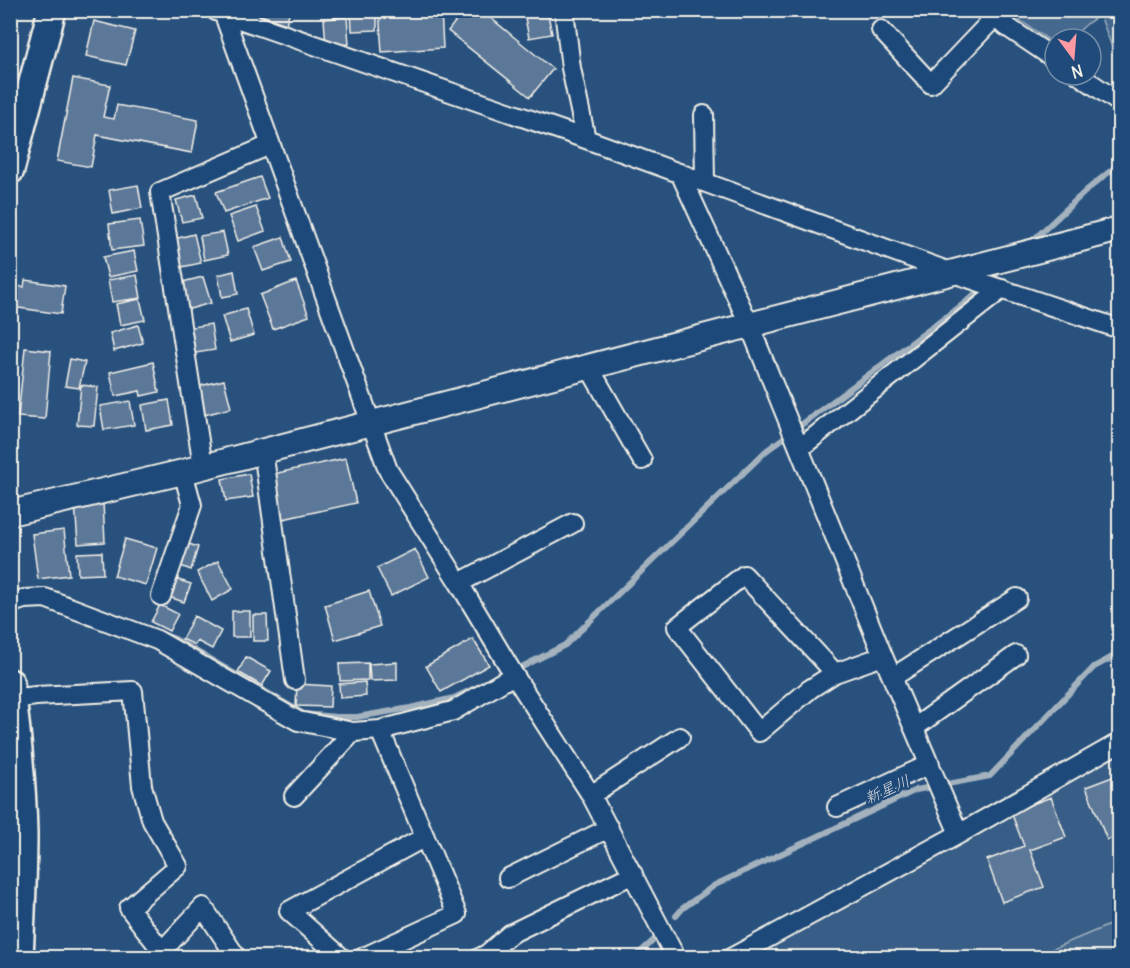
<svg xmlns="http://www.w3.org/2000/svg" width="1130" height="968" viewBox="0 0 1130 968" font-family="Delius,'Klee One',sans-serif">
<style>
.built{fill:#375d86}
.green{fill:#45688e;stroke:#9cacbb;stroke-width:1.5}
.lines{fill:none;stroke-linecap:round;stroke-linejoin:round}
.stream{stroke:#a4b2be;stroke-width:6}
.building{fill:#5b7899;stroke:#f4f1e8;stroke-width:1.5}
.minor-casing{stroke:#f4f1e8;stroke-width:22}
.tertiary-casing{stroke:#f4f1e8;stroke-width:28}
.secondary-casing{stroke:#f4f1e8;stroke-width:32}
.minor{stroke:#1f4a7a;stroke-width:18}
.tertiary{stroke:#1f4a7a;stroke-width:24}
.secondary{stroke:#1f4a7a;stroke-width:27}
.labels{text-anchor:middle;stroke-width:4.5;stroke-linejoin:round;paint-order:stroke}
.water-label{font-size:16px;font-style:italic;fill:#d9dcda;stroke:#1f4a7a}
</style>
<rect width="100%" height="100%" fill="#28517e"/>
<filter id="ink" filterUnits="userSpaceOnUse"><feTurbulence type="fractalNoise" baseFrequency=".0167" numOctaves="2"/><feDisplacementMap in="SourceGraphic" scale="12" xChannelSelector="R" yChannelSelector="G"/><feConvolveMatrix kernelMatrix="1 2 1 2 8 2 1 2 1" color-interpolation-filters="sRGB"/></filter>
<g filter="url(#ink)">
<path class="built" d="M1119,753v204l-372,1 208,-111z"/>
<path class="green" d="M1006,11h113v55l-19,-51 -11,7 -19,17h-15v5z
M1119,921v36h-86z"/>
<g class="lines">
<path class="stream" d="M1031,242l57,-53 32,-26
M162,634l13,5 129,75 32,3h21l53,-9 44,-10 21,-10
M518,669l47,-24 201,-194 199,-148 38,-35
M676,916l7,-8 32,-23 201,-95 74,-14 104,-109 26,-14
M634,958l21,-19"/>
</g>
<path class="building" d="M262,10h28l-4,14 -25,-9z
M351,10h26v20l-25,1z
M379,10h62l2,38 -61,4z
M464,10h17l72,59 -23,28 -82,-66z
M535,10h12l5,24 -23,4 -5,-25z
M347,17l2,27 -23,2 -2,-27z
M94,21l41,10 -9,34 -40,-9z
M73,78l37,7 -7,32 11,2 3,-14 81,15 -6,33 -95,-18 -6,32 -34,-6z
M260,177l8,21 -44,15 -8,-21z
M138,185l4,23 -29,6 -4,-24z
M196,195l6,23 -20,4 -6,-22z
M256,207l9,24 -27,10 -9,-25z
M140,220l4,26 -32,4 -3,-26z
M223,232l5,23 -24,5 -4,-24z
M194,234l7,29 -24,5 -7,-28z
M283,237l8,25 -28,9 -9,-24z
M134,251l4,20 -30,6 -5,-20z
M234,271l4,23 -16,3 -4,-22z
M137,275l4,23 -29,4 -4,-22z
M203,277l8,26 -25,7 -8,-27z
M25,280l40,6 -4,28 -49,-7 3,-21 9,1z
M296,281l13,35 -36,13 -13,-34z
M140,299l5,21 -25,5 -4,-21z
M246,309l8,26 -24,7 -8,-26z
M211,324l4,26 -25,4 -4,-26z
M138,325l5,18 -29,8 -4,-18z
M25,348l26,3 -6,68 -27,-2z
M70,359l15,3 -6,26 -14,-2z
M153,362l6,30 -18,4 -1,-5 -25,5 -5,-24z
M224,380l7,28 -31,8 -8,-28z
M81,385l17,2 -4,39 -17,-1z
M169,400l4,25 -27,5 -4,-25z
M130,401l4,24 -30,5 -4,-24z
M346,458l10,45 -73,16 -10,-45z
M249,474l4,23 -27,4 -4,-22z
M103,502l2,40 -27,2 -3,-40z
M64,530l5,45 -31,4 -6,-45z
M125,539l32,9 -11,37 -32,-9z
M180,541l18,6 -7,23 -18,-7z
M415,549l14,28 -38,19 -14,-28z
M102,552l1,22 -25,1 -1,-22z
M218,561l15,28 -21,12 -15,-29z
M172,578l19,6 -7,18 -18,-6z
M369,591l11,35 -45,14 -10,-35z
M160,605l18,9 -9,17 -18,-9z
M232,611h18v26h-18z
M253,615h14l1,26h-15z
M194,616l27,15 -9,18 -15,-8 -2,4 -13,-6z
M473,639l16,26 -48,27 -15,-26z
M246,657l25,14 -9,15 -24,-14z
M397,662v18l-27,1 -1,-17z
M368,663v17l-28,1 -1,-17z
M365,682l1,14 -26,2 -1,-14z
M297,684l34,2 -1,21 -34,-1z
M1120,774v61l-13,5 -21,-53z
M1051,797l15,40 -36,13 14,37 -42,15 -15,-42 37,-14 -13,-34z"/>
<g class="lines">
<g class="minor-casing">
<path id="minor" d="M564,10l7,58 15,71
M216,11l370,128 364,133 170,57
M985,12l70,47
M224,15l164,455 71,113 55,92 77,120 85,163
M881,30l50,54 63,-66
M1079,75l41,28
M704,115l1,67
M680,173l69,151 134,332 76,178
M589,367l53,93
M800,448l202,-159
M263,450l32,230
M203,466l-43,-274 110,-47
M459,583l114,-60
M161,596l31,-91 -9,-33
M10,604l14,-5 21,-1 112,42 141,81 55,11 27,-2 73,-19 61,-36
M835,673l-91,-98 -67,52 82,105 51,-43 25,-16 48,-17
M893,677l124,-79
M13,699l23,-3 97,-5 9,95 10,35 26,45 -49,42 33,43
M914,728l102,-73
M591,795l89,-58
M294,796l59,-64
M837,807l93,-43
M508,878l101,-50
M154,958l8,-7 41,-44 34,51
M342,958l-53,-47 136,-74
M362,958l95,-44 -77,-184
M479,958l8,-4 23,-20 123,-60
M731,958l228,-124 161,-92"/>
</g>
<g class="tertiary-casing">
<path id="tertiary" d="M10,513l173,-41 937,-243"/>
</g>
<g class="secondary-casing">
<path id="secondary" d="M10,170l42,-160
M10,683c7,50 12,100 13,151 0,41 -2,82 -4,124"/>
</g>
<use href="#minor" class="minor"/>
<use href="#tertiary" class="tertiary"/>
<use href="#secondary" class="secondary"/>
</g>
</g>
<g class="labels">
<g class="water-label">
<text transform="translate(887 789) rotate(-24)" y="6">新星川</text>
</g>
</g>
<rect width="1130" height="968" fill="none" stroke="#1f4a7a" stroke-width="36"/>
<rect x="18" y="18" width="1094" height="932" fill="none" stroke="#f4f1e8" stroke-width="2" filter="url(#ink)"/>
<g transform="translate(1073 57) rotate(164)"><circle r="28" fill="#1f4a7a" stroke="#748da6" stroke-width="1.5"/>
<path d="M0-4.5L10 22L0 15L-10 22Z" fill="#ff9aa2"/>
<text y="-9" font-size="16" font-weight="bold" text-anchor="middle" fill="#f4f1e8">N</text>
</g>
</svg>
